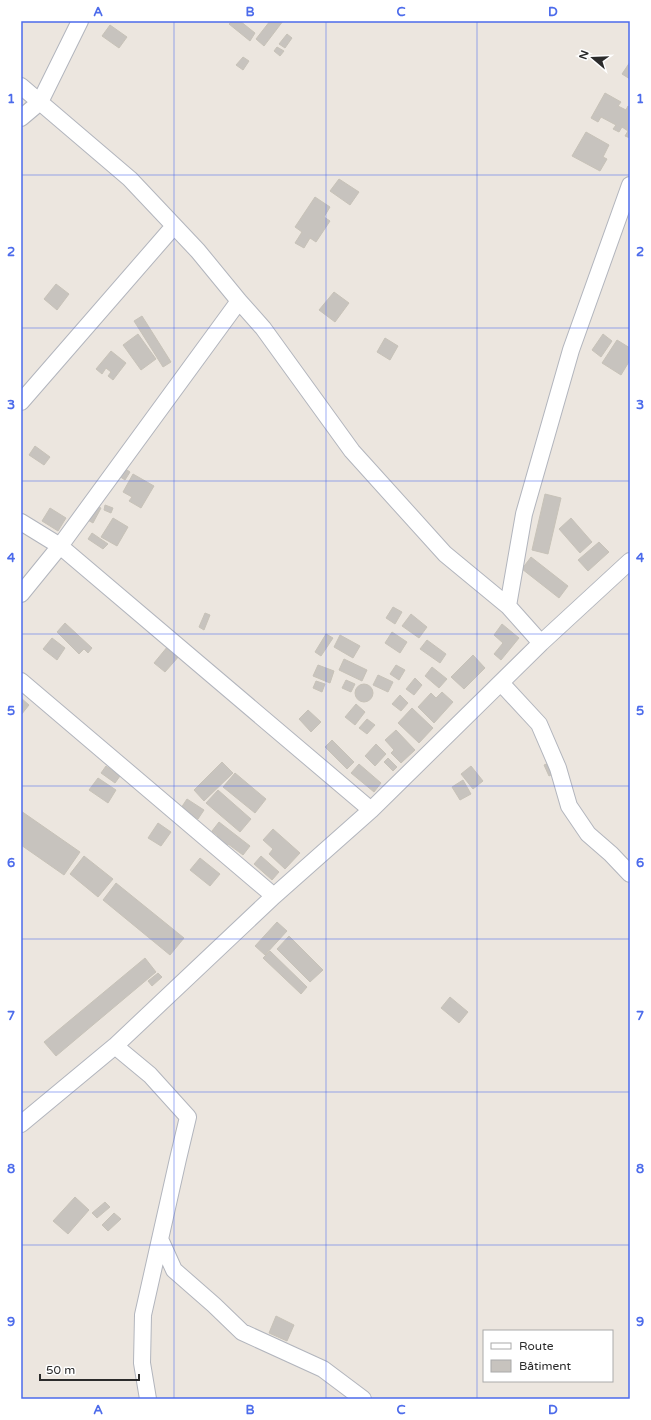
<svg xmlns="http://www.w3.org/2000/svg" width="651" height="1420" viewBox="0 0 651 1420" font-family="'Varela Round',sans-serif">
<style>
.building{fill:#c7c3be;stroke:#c7c2b8}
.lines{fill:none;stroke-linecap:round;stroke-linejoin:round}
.street-casing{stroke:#b2b5bd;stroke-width:18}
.street{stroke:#fff;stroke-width:16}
.grid{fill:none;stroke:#4c6beb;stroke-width:1;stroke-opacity:0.55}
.neatline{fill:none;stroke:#4c6beb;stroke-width:1.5}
.grid-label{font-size:13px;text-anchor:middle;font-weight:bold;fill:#4c6beb}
</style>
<rect width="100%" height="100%" fill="#ece6df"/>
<path class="building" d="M232,21h8l15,12 -5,8 -21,-17z
M270,21h13l-19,25 -8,-7z
M110,25l17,12 -8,11 -17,-12z
M287,34l5,4 -7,10 -6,-4z
M277,47l7,4 -4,5 -6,-5z
M243,57l6,4 -6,9 -7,-5z
M630,62v17l-8,-5z
M605,93l16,9 -3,4 8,4 2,-4 2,1v31l-5,-2 3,-5 -6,-4 -3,5 -6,-3 3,-4 -15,-8 -3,5 -7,-4z
M586,132l23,13 -6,12 4,2 -7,12 -28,-15z
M339,179l20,13 -9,13 -20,-14z
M315,197l15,10 -6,10 6,4 -14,21 -6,-4 -6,10 -9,-5 7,-11 -7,-5z
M56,284l13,10 -12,16 -13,-11z
M334,292l15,11 -14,19 -16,-12z
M142,316l29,46 -8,5 -29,-46z
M138,334l18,25 -15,11 -18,-25z
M603,334l9,7 -11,16 -9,-7z
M385,338l13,8 -8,14 -13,-8z
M617,340l13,8v12l-9,15 -19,-12z
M111,351l15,12 -13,17 -5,-4 3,-4 -5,-4 -4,6 -6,-5z
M35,446l15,11 -6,8 -15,-10z
M124,468l6,4 -5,8 -6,-4z
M133,474l21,12 -13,22 -12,-7 3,-4 -9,-5z
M545,494l16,4 -13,56 -16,-4z
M94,505l7,3 -8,15 -7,-4z
M105,505l8,3 -2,5 -7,-3z
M50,508l16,10 -8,13 -16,-10z
M113,518l15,9 -11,19 -16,-9z
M571,518l21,24 -12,11 -21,-24z
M92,533l16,11 -5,5 -15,-10z
M599,542l10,10 -21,19 -10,-11z
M531,557l37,29 -9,12 -37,-29z
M393,607l9,5 -7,12 -9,-6z
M205,613l5,2 -6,15 -5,-3z
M411,614l16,13 -8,11 -17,-12z
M65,623l27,25 -4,5 -4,-4 -5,5 -22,-22z
M502,624l17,14 -18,22 -7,-6 9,-11 -9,-8z
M392,632l15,10 -7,11 -15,-10z
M326,634l7,4 -12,18 -6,-4z
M340,635l20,11 -7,12 -19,-11z
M52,638l13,10 -8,12 -14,-11z
M427,640l19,14 -6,9 -20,-14z
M168,646l12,9 -15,17 -11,-9z
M473,655l12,13 -21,21 -13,-12z
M344,659l23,11 -5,11 -23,-11z
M318,665l16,6 -4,12 -17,-7z
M396,665l9,5 -6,10 -9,-6z
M432,667l15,12 -8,9 -14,-12z
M378,675l15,7 -5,10 -15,-7z
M415,678l7,7 -8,10 -8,-6z
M346,680l9,4 -4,8 -9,-4z
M316,681l9,3 -3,8 -9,-4z
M355 693a9 9 0 1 1 18 0a9 9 0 1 1-18 0Z
M442,692l11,10 -19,21 -16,-16 13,-14 5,5z
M400,695l8,8 -7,8 -9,-7z
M21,698l8,7 -8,10z
M356,704l9,8 -10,13 -10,-8z
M412,708l21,20 -14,15 -21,-20z
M308,710l13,12 -10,10 -12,-13z
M367,719l8,6 -8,9 -8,-6z
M396,730l19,20 -14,13 -10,-10 3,-3 -9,-10z
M332,740l22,22 -7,7 -22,-22z
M376,744l10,10 -11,12 -10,-10z
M388,758l9,9 -4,4 -9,-9z
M222,762l11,11 -29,28 -10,-11z
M549,763l4,11 -4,2 -5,-11z
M359,764l22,19 -7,9 -23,-19z
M106,766l14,10 -5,7 -14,-10z
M471,766l12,15 -10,8 -12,-15z
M235,773l31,26 -11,14 -32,-26z
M98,778l18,12 -8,13 -19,-13z
M463,780l8,14 -11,6 -8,-13z
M218,790l33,29 -11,13 -34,-29z
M187,799l17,11 -6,9 -17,-11z
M21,811l59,41 -16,23 -43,-30z
M219,822l31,24 -7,9 -15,-11 -2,3 -10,-8 2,-3 -6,-5z
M158,823l13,9 -10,14 -13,-8z
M273,829l27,24 -15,16 -16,-15 4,-5 -10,-9z
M84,856l29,23 -15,18 -28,-23z
M261,856l18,16 -7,8 -18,-16z
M200,858l20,16 -10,12 -20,-16z
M116,883l68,55 -14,17 -67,-55z
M277,922l10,9 -22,24 -10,-9z
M289,936l34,34 -13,12 -33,-33z
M270,951l37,36 -6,7 -38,-36z
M145,958l11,14 -100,84 -12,-14z
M158,973l4,4 -10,9 -4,-5z
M450,997l18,15 -9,11 -18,-15z
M75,1197l14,13 -21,24 -15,-13z
M105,1202l5,5 -13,11 -5,-5z
M114,1213l7,6 -13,12 -6,-6z
M276,1316l18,9 -7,16 -18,-8z"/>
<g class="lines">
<g class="street-casing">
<path id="street" d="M21,86l109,93 68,72 41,50 24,27 89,123 93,103 63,52 33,37
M21,118l19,-16 40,-81
M21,402l153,-176
M21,522l39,24 311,264
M21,594l39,-48 179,-245
M508,606l16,-92 47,-164 59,-165
M21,681l253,215
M501,683l38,41 19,44 11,38 19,28 23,20 19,20
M115,1046l35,29 38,42 -10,42 -35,156 -1,48 6,36
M21,1124l94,-78 159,-150 97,-86 170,-167 89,-82
M160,1239l14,31 40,35 28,27 81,37 40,30"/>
</g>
<use href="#street" class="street"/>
</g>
<path class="grid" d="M174,21v1378M326,21v1378M477,21v1378M21,175h609M21,328h609M21,481h609M21,634h609M21,786h609M21,939h609M21,1092h609M21,1245h609"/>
<rect width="651" height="1420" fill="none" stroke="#ffffff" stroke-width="44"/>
<rect x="483" y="1330" width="130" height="52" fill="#ffffff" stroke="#aaaaaa"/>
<rect x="491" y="1343" width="20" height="6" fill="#ffffff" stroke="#aaaaaa"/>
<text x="519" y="1350" font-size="12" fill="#2b2b2b">Route</text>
<rect x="491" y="1360" width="20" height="12" fill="#c7c3be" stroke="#aaaaaa"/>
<text x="519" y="1370" font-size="12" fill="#2b2b2b">Bâtiment</text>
<g transform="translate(593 58) rotate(289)" stroke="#ffffff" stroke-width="3" paint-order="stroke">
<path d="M0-3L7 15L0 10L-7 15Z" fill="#2b2b2b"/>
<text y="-6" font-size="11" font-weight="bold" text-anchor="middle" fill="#2b2b2b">N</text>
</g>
<path d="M40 1374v6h99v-6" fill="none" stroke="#2b2b2b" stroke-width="2"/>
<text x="46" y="1374" font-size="12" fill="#2b2b2b" stroke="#ffffff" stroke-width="3" paint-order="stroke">50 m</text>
<rect x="22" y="22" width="607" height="1376" class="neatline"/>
<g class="grid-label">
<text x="98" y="16">A</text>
<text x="250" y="16">B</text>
<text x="401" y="16">C</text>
<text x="553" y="16">D</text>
<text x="11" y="103">1</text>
<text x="640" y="103">1</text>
<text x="11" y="256">2</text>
<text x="640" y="256">2</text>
<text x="11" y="409">3</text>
<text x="640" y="409">3</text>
<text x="11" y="562">4</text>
<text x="640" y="562">4</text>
<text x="11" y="715">5</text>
<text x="640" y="715">5</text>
<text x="11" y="867">6</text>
<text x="640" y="867">6</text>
<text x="11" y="1020">7</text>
<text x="640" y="1020">7</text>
<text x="11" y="1173">8</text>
<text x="640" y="1173">8</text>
<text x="11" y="1326">9</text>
<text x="640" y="1326">9</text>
<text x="98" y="1414">A</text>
<text x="250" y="1414">B</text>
<text x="401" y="1414">C</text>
<text x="553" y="1414">D</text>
</g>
</svg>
